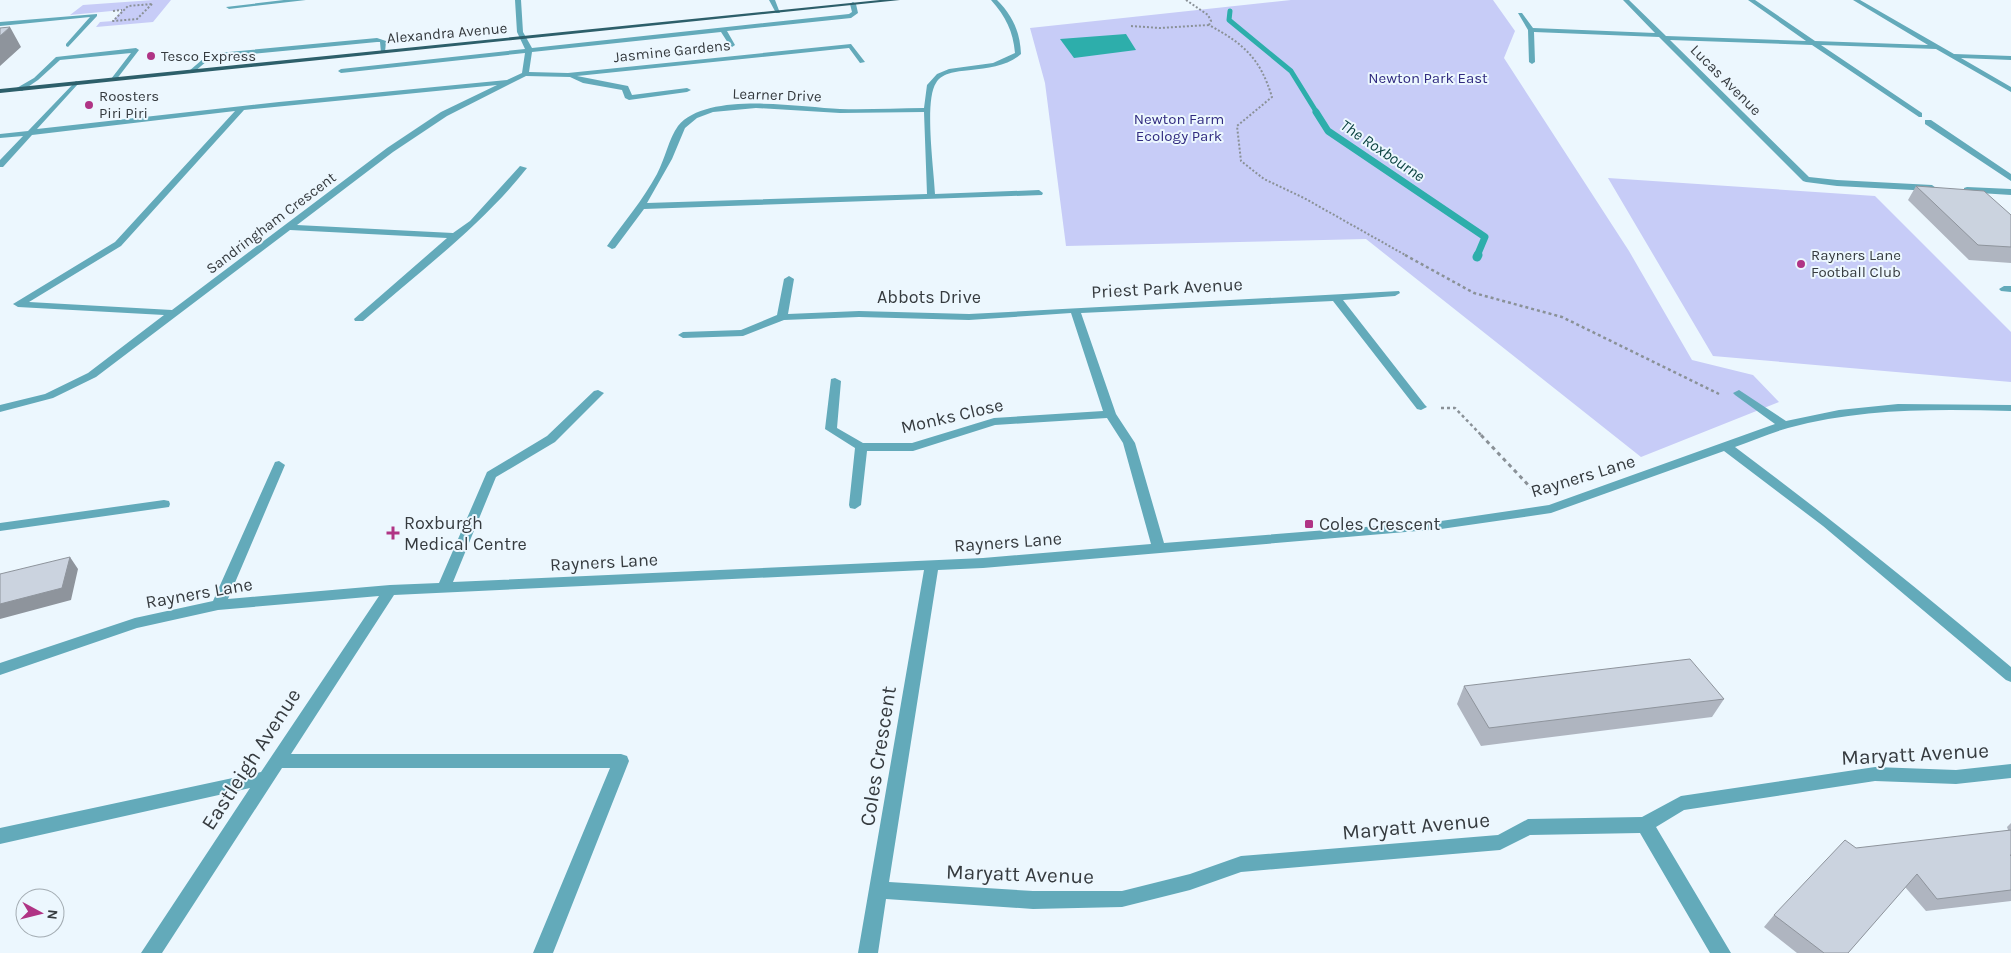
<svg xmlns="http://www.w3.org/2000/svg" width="2011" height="953" font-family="Karla,sans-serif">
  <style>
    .green { fill: #c7ccf7 }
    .water { fill: #2daeab }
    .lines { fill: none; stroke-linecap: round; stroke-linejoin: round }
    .stream-far2 { stroke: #2daeab; stroke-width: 5 }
    .stream-far1 { stroke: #2daeab; stroke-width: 7 }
    .stream { stroke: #2daeab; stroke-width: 9 }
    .path-far2 { stroke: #8a9197; stroke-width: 2; stroke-dasharray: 2 2; stroke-linecap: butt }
    .path-far1 { stroke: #8a9197; stroke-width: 2.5; stroke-dasharray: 3 3; stroke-linecap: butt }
    .path { stroke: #8a9197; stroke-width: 3; stroke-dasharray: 4 4; stroke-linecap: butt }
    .minor { fill: #63aaba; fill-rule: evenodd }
    .major { fill: #2d5f6a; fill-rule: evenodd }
    .wall { fill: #afb5c0 }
    .shaded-wall { fill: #8e949c }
    .building { fill: #cbd3df; stroke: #8e949c }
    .poi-dot { fill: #b03485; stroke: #ecf7fe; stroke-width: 2 }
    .labels { text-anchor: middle; stroke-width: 4; stroke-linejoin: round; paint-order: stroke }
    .far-street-label { font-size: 15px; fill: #363b3f; stroke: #ecf7fe }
    .far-poi-label { font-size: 15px; fill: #363b3f; stroke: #ecf7fe; text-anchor: start }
    .far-park-label { font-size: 15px; fill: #312b80; stroke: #ecf7fe }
    .far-water-label { font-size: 16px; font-style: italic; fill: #0c4443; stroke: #ecf7fe }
    .street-label { font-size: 18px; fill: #363b3f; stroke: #ecf7fe }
    .poi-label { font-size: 18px; fill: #363b3f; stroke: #ecf7fe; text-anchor: start }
    .near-street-label { font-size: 21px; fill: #363b3f; stroke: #ecf7fe }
  </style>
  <rect width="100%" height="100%" fill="#ecf7fe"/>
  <path class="green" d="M153,0H171L153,22L96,27L100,22L113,21L122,10L70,15L83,5Z
    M1291,0H1493L1515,31L1504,58L1629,251L1692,360L1753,375L1779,402L1641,457L1366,239L1066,246L1045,83L1030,28Z
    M1608,178L1875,196L2011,332V382L1713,356Z"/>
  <path class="water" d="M1126,34L1136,50L1074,58L1060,39Z"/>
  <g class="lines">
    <path class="stream-far2" d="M1230,11L1229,20L1291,71L1317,113"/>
    <path class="stream-far1" d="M1316,112L1328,131L1485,237L1477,256"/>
    <path class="stream" d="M1477,257L1478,255"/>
    <path class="path-far2" d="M1186,0L1208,15L1211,21L1209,25C1244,44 1260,58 1272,97L1237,126L1241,161L1264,179L1304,198L1407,256
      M152,4L137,19L113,21L128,6Z
      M113,11L122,10
      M1131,26L1160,28L1209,25"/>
    <path class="path-far1" d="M1405,255L1474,293L1562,317L1719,394
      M1441,408H1455L1482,436"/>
    <path class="path" d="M1481,435L1533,490"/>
    <path class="minor" d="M284,0H306L229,9L226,7Z
      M515,0H521L523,32L532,48L849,14L852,12L850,4L853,2L856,4L858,13L851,18L727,31L735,45L732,47L730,46L721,32L532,52L529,72L568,73L851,44L865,62L860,63L849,48L577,76L628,86L632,95L687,88L691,90L687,92L629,100L625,98L622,90L583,83L570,77L526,76L447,116L393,152L297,225L453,233L470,221L520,166L527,168C482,225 418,273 363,321H355L354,319L447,238L290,230L96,377L53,398L0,412V405L45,394L88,373L164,315L18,307L13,304L115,242L235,111L32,135L3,167H0V160L23,136L0,138V134L28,131L76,81L78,82V84L37,129L279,102L507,80L522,73L525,53L341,73L338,71L341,69L525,49L517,32ZM497,85L441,112L387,148L172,310L29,302L121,246L244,110Z
      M769,0H775L780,13H776Z
      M991,0H997C1013,16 1020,32 1021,54C1008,66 988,68 971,70C960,71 942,72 936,83C924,101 934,170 935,194L1039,190L1043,193L1042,195L644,209L615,248L612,249L607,246C624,222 643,200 657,174C665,159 669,138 678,126C707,91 800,107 840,109C868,110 896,108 924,108L927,85L937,74L949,69L993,63L1015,53C1013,31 1006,17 991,0ZM756,108L840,113L924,112L927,194L647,203L672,159L685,128L697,118L713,112Z
      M1623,0H1629L1666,36L1806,41L1748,0H1755L1815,41L1928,45L1853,0H1860L1954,54L2011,56V60L1961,58L2011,87V92L1936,49L1821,45L1922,113V117H1919L1812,45L1670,40L1809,177L1837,180L1932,185L1936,188L1932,191L1837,186L1806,182L1803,181L1659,37L1534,32L1535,62L1532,64L1529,62L1528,30L1518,13H1522L1533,28L1655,33Z
      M97,14V16L68,47L66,46V44L90,17L0,26V22Z
      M377,38L386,41L385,53H381L380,42H377L219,57L207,61L194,72L189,71L203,59L218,53Z
      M136,48L139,50L116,80L111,79L131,53L60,60L38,80L22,91L15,89L34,78L56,57Z
      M1925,120H1931L2011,174V181L1925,124Z
      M1967,187L2011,189V195L1964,192V188Z
      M789,276L794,279L788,314L859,311L969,314L1399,291L1400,293L1395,296L1343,300L1425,405L1427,407L1421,410L1417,409L1333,301L1081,313L1116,414L1135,443L1164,543L1441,521L1549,505L1775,424L1735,395L1733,393L1739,390L1786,421L1839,410L1898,404L2011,405V411C1936,409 1861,408 1788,428C1770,433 1752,441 1735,447C1829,517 1921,591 2011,667V682L2006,680L1823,526L1724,451L1551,513L1441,529L983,568L938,570L889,882L1033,891H1122L1190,874L1241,856L1498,835L1528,819L1642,817L1681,796L1875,767L1956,770L2011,764V778L1956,784L1875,781L1684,810L1656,827L1731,953H1710L1640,833L1530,835L1500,850L1241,872L1190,890L1122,907L1033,909L886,899L878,953H858L924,570L394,595L291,754H621L627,756L629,761L553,953H533L610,768H282L162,953H141L250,788L0,844V828L261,772L379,596L218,610L137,628L0,675V663L135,618L213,601L275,462L279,461L285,465L228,599L390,585L439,583L487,472L547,436L594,391L598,390L604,393L555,442L496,477L453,582L983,558L1151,544L1123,443L1107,418L995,425L913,451H867L861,505L855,509L850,508L849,505L855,448L825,429L831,379L835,378L841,381L837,428L863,443H912L994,418L1103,411L1071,313L969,320L859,317L784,320L743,336L683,338L678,335L683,332L741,330L777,315L784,279Z
      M2004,286H2011V292L2001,291L1999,289Z
      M164,500L169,501L170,504L169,507L0,531V523Z"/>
    <path class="major" d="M880,0H900L0,93V89Z"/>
  </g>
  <path class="wall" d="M1916,186L2011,215V263L1969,260L1908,200Z
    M1464,686L1724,699L1712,717L1481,746L1457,704Z
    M2011,823V901L1926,911L1905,887L1848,953H1797L1764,927L1774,915L2008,830L2007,827Z"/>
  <path class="shaded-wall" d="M10,27L21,47L0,66V36Z
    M70,557L78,569L71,600L0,619V604Z"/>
  <path class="building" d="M10,27L0,36V28Z
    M1916,186L1984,191L2011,215V247L1978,245Z
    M70,557L62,588L0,604V574Z
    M1690,659L1724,699L1489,728L1464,686Z
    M2011,830V855H2010L2011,856V890L1937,899L1917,874L1848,953H1824L1774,915L1845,840L1856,848Z"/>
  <g class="poi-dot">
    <circle cx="151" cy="56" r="5"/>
    <circle cx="89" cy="105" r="5"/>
    <circle cx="1801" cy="264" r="5"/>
    <rect x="1304" y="519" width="10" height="10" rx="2.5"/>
    <path d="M390.5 525.5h5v5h5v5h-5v5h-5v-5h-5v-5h5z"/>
  </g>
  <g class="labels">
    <g class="far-street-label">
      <text transform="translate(447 33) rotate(-5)" y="5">Alexandra Avenue</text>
      <text transform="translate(672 51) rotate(-6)" y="5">Jasmine Gardens</text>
      <text transform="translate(1726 80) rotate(45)" y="5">Lucas Avenue</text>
      <text transform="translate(777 95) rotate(2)" y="5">Learner Drive</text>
      <text transform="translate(271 223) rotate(-37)" y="5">Sandringham Crescent</text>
    </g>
    <g class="far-poi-label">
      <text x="161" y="61">Tesco Express</text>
      <text x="99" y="101">Roosters<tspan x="99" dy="17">Piri Piri</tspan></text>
      <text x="1811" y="260">Rayners Lane<tspan x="1811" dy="17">Football Club</tspan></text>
    </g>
    <g class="far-park-label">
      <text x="1428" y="83">Newton Park East</text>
      <text x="1179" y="124">Newton Farm<tspan x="1179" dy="17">Ecology Park</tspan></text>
    </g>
    <g class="far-water-label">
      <text transform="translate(1383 150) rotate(34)" y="6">The Roxbourne</text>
    </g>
    <g class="street-label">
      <text transform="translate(1167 288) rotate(-3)" y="6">Priest Park Avenue</text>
      <text x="929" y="303">Abbots Drive</text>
      <text transform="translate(952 416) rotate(-13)" y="6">Monks Close</text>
      <text transform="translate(1583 476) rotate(-17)" y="6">Rayners Lane</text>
      <text transform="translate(1008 542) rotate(-4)" y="6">Rayners Lane</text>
      <text transform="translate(604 562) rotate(-3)" y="6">Rayners Lane</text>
      <text transform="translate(199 593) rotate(-10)" y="6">Rayners Lane</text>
    </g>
    <g class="poi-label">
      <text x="404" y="529">Roxburgh<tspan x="404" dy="21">Medical Centre</tspan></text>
      <text x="1319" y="530">Coles Crescent</text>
    </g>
    <g class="near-street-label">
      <text transform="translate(1915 754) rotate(-3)" y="7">Maryatt Avenue</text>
      <text transform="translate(878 756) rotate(-81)" y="7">Coles Crescent</text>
      <text transform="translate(251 759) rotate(-57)" y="7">Eastleigh Avenue</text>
      <text transform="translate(1416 826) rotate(-5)" y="7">Maryatt Avenue</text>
      <text transform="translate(1020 874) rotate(2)" y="7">Maryatt Avenue</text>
    </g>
  </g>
  <g transform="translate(40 913) rotate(97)"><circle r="24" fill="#ecf7fe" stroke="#a3acb2"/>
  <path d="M0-4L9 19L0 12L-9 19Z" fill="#b03485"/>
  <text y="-8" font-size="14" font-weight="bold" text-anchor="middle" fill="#363b3f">N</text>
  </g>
</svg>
